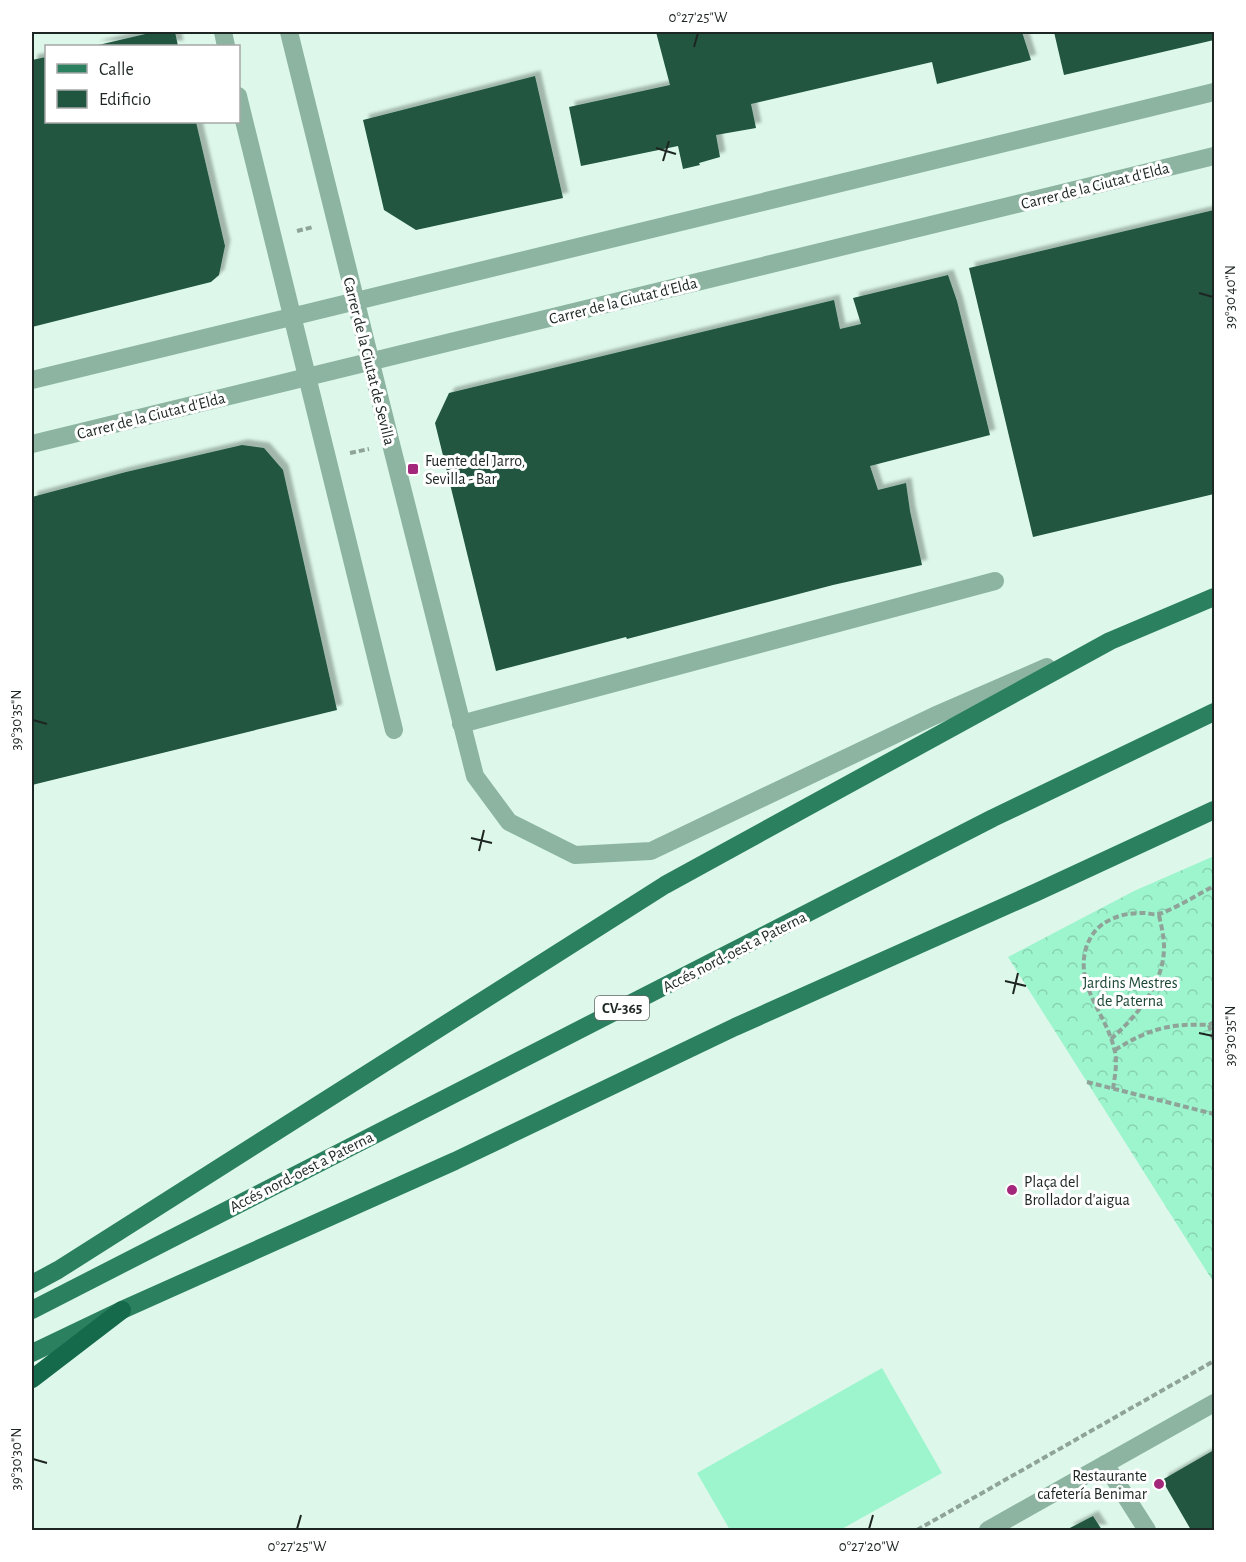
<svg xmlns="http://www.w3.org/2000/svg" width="1246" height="1562" font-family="'Alegreya Sans',sans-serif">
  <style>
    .forest { fill: url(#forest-crowns) }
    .garden { fill: #9df5cd }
    .building { fill: #205640; filter: url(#shadow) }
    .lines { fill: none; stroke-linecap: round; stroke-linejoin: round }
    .path { stroke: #8fa399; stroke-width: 4; stroke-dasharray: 6 3; stroke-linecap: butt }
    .lane { stroke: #8cb4a1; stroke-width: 18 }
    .street { stroke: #8cb4a1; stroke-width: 18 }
    .primary { stroke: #2a805f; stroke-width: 18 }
    .highway { stroke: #156a4c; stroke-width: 18 }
    .ticks { fill: none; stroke: #1d2622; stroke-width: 2 }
    .poi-dot { fill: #a3287c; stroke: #fff; stroke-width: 2 }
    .labels { text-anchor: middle; stroke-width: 6; stroke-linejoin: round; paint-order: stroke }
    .shield { fill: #fff; stroke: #616764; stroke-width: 1.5 }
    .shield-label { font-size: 15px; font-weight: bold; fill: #1d2622 }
    .street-label { font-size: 16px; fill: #1d2622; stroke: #fff }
    .poi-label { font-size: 16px; fill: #1d2622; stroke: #fff; text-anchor: start }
    .park-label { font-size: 16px; fill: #1d4836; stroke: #fff }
    .neatline { fill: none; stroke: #1d2622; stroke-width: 2 }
    .ticks-label { font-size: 15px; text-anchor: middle; fill: #1d2622 }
  </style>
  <defs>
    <pattern id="forest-crowns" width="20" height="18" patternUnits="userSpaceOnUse" patternTransform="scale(1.5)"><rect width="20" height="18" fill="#9df5cd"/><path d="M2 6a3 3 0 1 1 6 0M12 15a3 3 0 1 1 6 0" fill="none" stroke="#87d2b0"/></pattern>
    <filter id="shadow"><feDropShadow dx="5.5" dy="-5.5" stdDeviation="1.5" flood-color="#0004"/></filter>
  </defs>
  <rect width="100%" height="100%" fill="#ddf8ea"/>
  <path class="forest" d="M1214,856V1283L1008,957L1134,891Z"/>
  <path class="garden" d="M882,1368L942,1473L840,1530H730L697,1473Z"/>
  <path class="building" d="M154,32H175L178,46H94Z
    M656,32H1022L1031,60L937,84L932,62L751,104L756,128L716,135L720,157L699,163L700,165L683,169L678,146L581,166L569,107L670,85Z
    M1054,32H1214V40L1064,75Z
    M46,57V122H196L225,246L219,275L211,282L32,327V60Z
    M535,76L563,198L416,230L384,210L363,120Z
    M1214,210V494L1033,537L969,268Z
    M948,275L957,301L990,435L870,466L878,490L906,483L910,511L922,565L833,585L627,639L626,637L496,671L435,423L449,393L834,300L840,329L861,324L853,298Z
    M242,445L264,448L283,470L337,710L32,785V497L126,472Z
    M1214,1450V1530H1191L1162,1480Z
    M1093,1516L1102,1530H1066Z"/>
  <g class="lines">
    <path class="path" d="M297,231L313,227
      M350,453L369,449
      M1209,1025L1214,1022
      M1111,1039C1137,1016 1164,984 1164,947C1164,936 1161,925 1159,915
      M1115,1050C1148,1029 1171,1023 1209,1025L1214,1042
      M1087,1082L1214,1114
      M1113,1089C1115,1075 1118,1061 1114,1048C1106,1014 1075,986 1086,948C1091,934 1098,925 1112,919C1122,914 1133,913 1144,913C1148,913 1153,915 1157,914C1166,914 1204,891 1214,886
      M917,1530L1214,1361"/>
    <path class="lane" d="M461,724L995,581"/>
    <path class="street" d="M223,32L226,46
      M289,32L391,444L475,776L509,822L575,855L651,851L934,716L1047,667
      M238,96L394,730
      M32,380L1214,92
      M32,444L1214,156
      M1105,1464L1147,1530
      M988,1530L1214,1403"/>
    <path class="primary" d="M32,1284L58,1270L665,885L1110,641L1214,597
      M32,1310L993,818L1214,712
      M32,1353L122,1310L455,1161L735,1027L1037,892L1214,810"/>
    <path class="highway" d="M32,1379L122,1310"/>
  </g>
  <path class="ticks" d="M694,47L698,33M656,148L676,154M663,161L669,141M1199,293L1213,297M33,720L47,724M471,838L492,843M479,851L484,830M1005,981L1026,986M1013,994L1018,973M1199,1033L1213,1036M33,1459L47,1463M297,1529L301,1515M869,1529L873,1515"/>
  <g class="poi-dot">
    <rect x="407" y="463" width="12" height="12" rx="3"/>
    <circle cx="1012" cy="1190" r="6"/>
    <circle cx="1159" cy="1484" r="6"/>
  </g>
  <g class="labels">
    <rect class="shield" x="595" y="996" width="54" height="24" rx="4.5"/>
    <g class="shield-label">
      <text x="622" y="1013">CV-365</text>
    </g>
    <g class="street-label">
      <text transform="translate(1095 185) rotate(-14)" y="6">Carrer de la Ciutat d'Elda</text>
      <text transform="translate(623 300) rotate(-14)" y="6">Carrer de la Ciutat d'Elda</text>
      <text transform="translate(370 361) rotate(76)" y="6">Carrer de la Ciutat de Sevilla</text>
      <text transform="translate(151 415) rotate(-14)" y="6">Carrer de la Ciutat d'Elda</text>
      <text transform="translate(734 951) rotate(-27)" y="6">Accés nord-oest a Paterna</text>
      <text transform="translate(301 1171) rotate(-27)" y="6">Accés nord-oest a Paterna</text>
    </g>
    <g class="poi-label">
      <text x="425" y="466">Fuente del Jarro,<tspan x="425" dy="18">Sevilla - Bar</tspan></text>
      <text x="1024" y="1187">Plaça del<tspan x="1024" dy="18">Brollador d'aigua</tspan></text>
      <text x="1147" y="1481" text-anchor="end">Restaurante<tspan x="1147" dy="18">cafetería Benimar</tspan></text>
    </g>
    <g class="park-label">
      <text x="1130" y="988">Jardins Mestres<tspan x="1130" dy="18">de Paterna</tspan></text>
    </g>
  </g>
  <rect width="1246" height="1562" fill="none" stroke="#ffffff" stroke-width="66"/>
  <rect x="45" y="45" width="195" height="78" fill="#ffffff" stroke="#a5a8a7" stroke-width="1.5"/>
  <rect x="57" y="64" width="30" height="9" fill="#2a805f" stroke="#a5a8a7" stroke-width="1.5"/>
  <text x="99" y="75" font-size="18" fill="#1d2622">Calle</text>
  <rect x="57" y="90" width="30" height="18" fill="#205640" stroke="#a5a8a7" stroke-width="1.5"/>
  <text x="99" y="105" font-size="18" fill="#1d2622">Edificio</text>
  <rect x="33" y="33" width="1180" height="1496" class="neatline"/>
  <g class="ticks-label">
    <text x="698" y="22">0°27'25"W</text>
    <text transform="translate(1230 297) rotate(-90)" y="5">39°30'40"N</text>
    <text transform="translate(16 720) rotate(-90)" y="5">39°30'35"N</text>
    <text transform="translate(1230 1036) rotate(-90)" y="5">39°30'35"N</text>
    <text transform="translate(16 1459) rotate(-90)" y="5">39°30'30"N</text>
    <text x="297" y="1551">0°27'25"W</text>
    <text x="869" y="1551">0°27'20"W</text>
  </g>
</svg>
